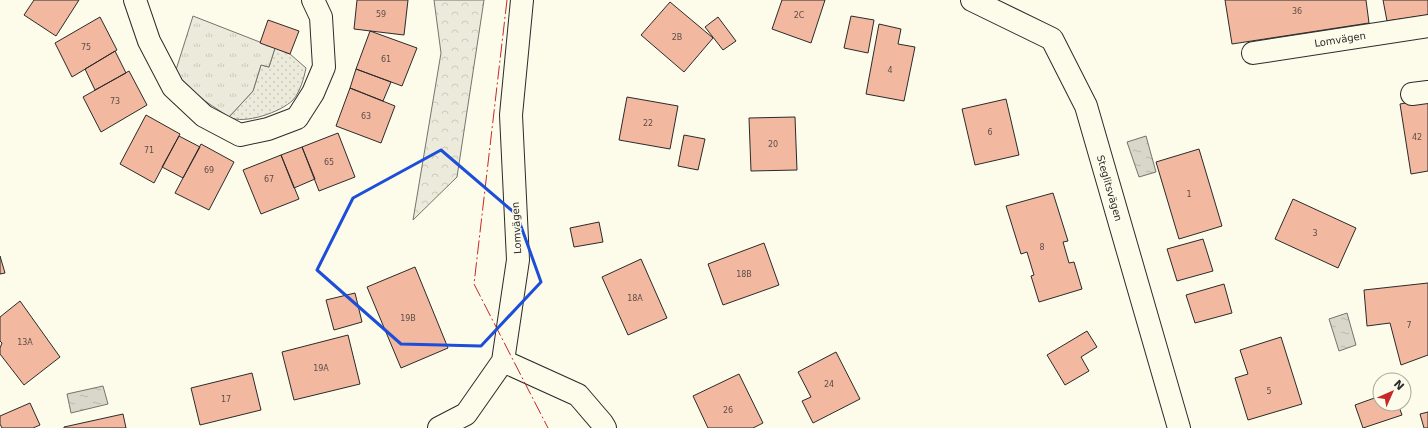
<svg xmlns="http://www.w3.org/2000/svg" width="1428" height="428" font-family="'DejaVu Sans',sans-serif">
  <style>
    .grass { fill: url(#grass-dots); stroke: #74746e }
    .forest { fill: url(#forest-crowns); stroke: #74746e }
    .park { fill: url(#park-tufts); stroke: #74746e }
    .water { fill: url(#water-ripples); stroke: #74746e }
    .building { fill: #f2b8a0; stroke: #2b2b2b }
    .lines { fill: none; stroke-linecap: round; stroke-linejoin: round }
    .street-casing { stroke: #2b2b2b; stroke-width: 24 }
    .street { stroke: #fdfbea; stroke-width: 22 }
    .power { stroke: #c62828; stroke-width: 1; stroke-dasharray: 14 3 2 3; stroke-linecap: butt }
    .marked { fill: none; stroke: #1d4ed8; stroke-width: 3; stroke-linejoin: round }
    .labels { text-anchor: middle; stroke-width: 3; stroke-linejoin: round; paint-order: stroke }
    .number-label { font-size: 8px; fill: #5d4e48 }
    .street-label { font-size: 10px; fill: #2b2b2b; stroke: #fdfbea }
  </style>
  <defs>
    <pattern id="grass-dots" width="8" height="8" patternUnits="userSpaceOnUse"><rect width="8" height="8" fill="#ecebdb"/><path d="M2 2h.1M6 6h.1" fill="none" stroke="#cbcabc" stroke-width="1.8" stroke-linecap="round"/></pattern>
    <pattern id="forest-crowns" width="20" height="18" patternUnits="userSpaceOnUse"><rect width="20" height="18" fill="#ecebdb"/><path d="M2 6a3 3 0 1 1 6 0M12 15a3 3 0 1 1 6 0" fill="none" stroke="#cbcabc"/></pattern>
    <pattern id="park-tufts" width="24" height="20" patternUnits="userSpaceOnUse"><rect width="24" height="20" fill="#ecebdb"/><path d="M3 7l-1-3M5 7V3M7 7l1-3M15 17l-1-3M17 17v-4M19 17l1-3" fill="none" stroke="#cbcabc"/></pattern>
    <pattern id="water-ripples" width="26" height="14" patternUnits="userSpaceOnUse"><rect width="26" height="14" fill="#d8d7c9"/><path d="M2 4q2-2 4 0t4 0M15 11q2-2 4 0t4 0" fill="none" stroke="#bab9ad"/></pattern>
  </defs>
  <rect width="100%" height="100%" fill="#fdfbea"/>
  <path class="grass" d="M275,48L290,54L306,68C304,78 300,92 293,100C281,112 244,125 229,117L253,91L261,65L269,67Z"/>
  <path class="forest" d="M434,0H484L457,177L413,220L441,53Z"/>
  <path class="park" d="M193,16L275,48L269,67L261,65L253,91L229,117L199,97L175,73Z"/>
  <path class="water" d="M1146,136L1156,172L1139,177L1127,142Z
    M1347,313L1356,345L1339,351L1329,319Z
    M103,386L108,404L71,413L67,394Z"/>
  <path class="building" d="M34,0H79L56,36L24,15Z
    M357,0H408L404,35L354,29Z
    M782,0H825L811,43L772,29Z
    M1225,0H1366L1369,23L1232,44Z
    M1383,0H1428V15L1387,21Z
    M670,2L713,38L684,72L641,35Z
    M851,16L874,20L868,53L844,48Z
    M100,17L117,50L72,77L55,43Z
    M718,17L736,41L723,50L705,27Z
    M268,20L299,31L290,54L260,43Z
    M879,24L901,29L898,44L915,47L904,101L866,94Z
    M370,31L417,48L402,86L356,69Z
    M115,51L126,73L95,90L85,69Z
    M356,69L391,82L383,101L350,88Z
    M129,71L147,105L101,132L83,97Z
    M350,88L395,106L381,143L336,126Z
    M627,97L678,106L670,149L619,140Z
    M1006,99L1019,155L975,165L962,109Z
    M1428,99V171L1411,174L1400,104Z
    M146,115L180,134L154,183L120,164Z
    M795,117L797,170L751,171L749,118Z
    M338,133L355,177L319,191L302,147Z
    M684,135L705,139L698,170L678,166Z
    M179,136L200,147L183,178L162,167Z
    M201,144L234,162L209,210L175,193Z
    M302,147L315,179L294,188L281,155Z
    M1199,149L1222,226L1179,239L1156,162Z
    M281,155L299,199L261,214L243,170Z
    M1053,193L1068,241L1063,242L1069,263L1074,262L1082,289L1039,302L1031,276L1034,275L1027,252L1021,254L1006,206Z
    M1293,199L1356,228L1338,268L1275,239Z
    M599,222L603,242L574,247L570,228Z
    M1203,239L1213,271L1177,281L1167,249Z
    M764,243L779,285L723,305L708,264Z
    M0,256L5,273L0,274Z
    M641,259L667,318L628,335L602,277Z
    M415,267L448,348L401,368L367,287Z
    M1428,283V355L1401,365L1390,323L1367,326L1364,290Z
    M1224,284L1232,313L1195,323L1186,295Z
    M355,293L362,322L334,330L326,300Z
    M20,301L60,357L24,385L0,354V348L2,343L0,341V317Z
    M1087,331L1097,347L1081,357L1089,371L1065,385L1047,355Z
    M348,335L360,384L294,400L282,352Z
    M1281,337L1302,404L1248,420L1235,378L1248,374L1240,350Z
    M836,352L860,399L813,423L802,401L811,397L798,372Z
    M252,373L261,410L200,425L191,388Z
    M739,374L763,423L753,428H708L693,396Z
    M1380,396V404H1398L1402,415L1363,428L1355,405Z
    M30,403L40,425L33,428H2L0,424V416Z
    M1428,412V428H1424L1420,414Z
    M123,414L126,428H64V427Z"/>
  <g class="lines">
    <defs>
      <path id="street" d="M135,0L149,41L173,87L204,116L240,135L268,129L297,118L313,93L324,67L321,17L313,0
        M972,0L1052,39L1086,106L1179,428
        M1253,53L1428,26
        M1412,94L1428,92
        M503,361L578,395L602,423L605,428
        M439,428L466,414L503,361L518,260L511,115L522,0"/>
    </defs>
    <use href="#street" class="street-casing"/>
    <use href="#street" class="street"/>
    <path class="power" d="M507,0L474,284L548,428"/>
  </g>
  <path class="marked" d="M441,150L517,215L541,282L481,346L401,344L317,270L353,198Z"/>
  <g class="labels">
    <g class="number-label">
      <text x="1297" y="14">36</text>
      <text x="381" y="17">59</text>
      <text x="799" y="18">2C</text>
      <text x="677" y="40">2B</text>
      <text x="86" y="50">75</text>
      <text x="386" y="62">61</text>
      <text x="890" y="73">4</text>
      <text x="115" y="104">73</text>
      <text x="366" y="119">63</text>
      <text x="648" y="126">22</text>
      <text x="990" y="135">6</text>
      <text x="1417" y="140">42</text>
      <text x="773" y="147">20</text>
      <text x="149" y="153">71</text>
      <text x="329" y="165">65</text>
      <text x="209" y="173">69</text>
      <text x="269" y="182">67</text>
      <text x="1189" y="197">1</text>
      <text x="1315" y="236">3</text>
      <text x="1042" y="250">8</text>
      <text x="744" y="277">18B</text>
      <text x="635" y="301">18A</text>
      <text x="408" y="321">19B</text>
      <text x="1409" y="328">7</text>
      <text x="25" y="345">13A</text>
      <text x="321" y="371">19A</text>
      <text x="829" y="387">24</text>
      <text x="1269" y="394">5</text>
      <text x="226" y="402">17</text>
      <text x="728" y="413">26</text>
    </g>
    <g class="street-label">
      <text transform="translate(1340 39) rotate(-9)" y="4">Lomvägen</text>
      <text transform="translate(1110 188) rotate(74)" y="4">Steglitsvägen</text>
      <text transform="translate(516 228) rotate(-93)" y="4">Lomvägen</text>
    </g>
  </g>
  <g transform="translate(1392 392) rotate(45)"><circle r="19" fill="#fdfbea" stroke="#a9a89e"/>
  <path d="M0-3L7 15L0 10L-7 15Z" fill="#c62828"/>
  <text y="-6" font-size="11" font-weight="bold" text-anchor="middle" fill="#2b2b2b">N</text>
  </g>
</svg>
